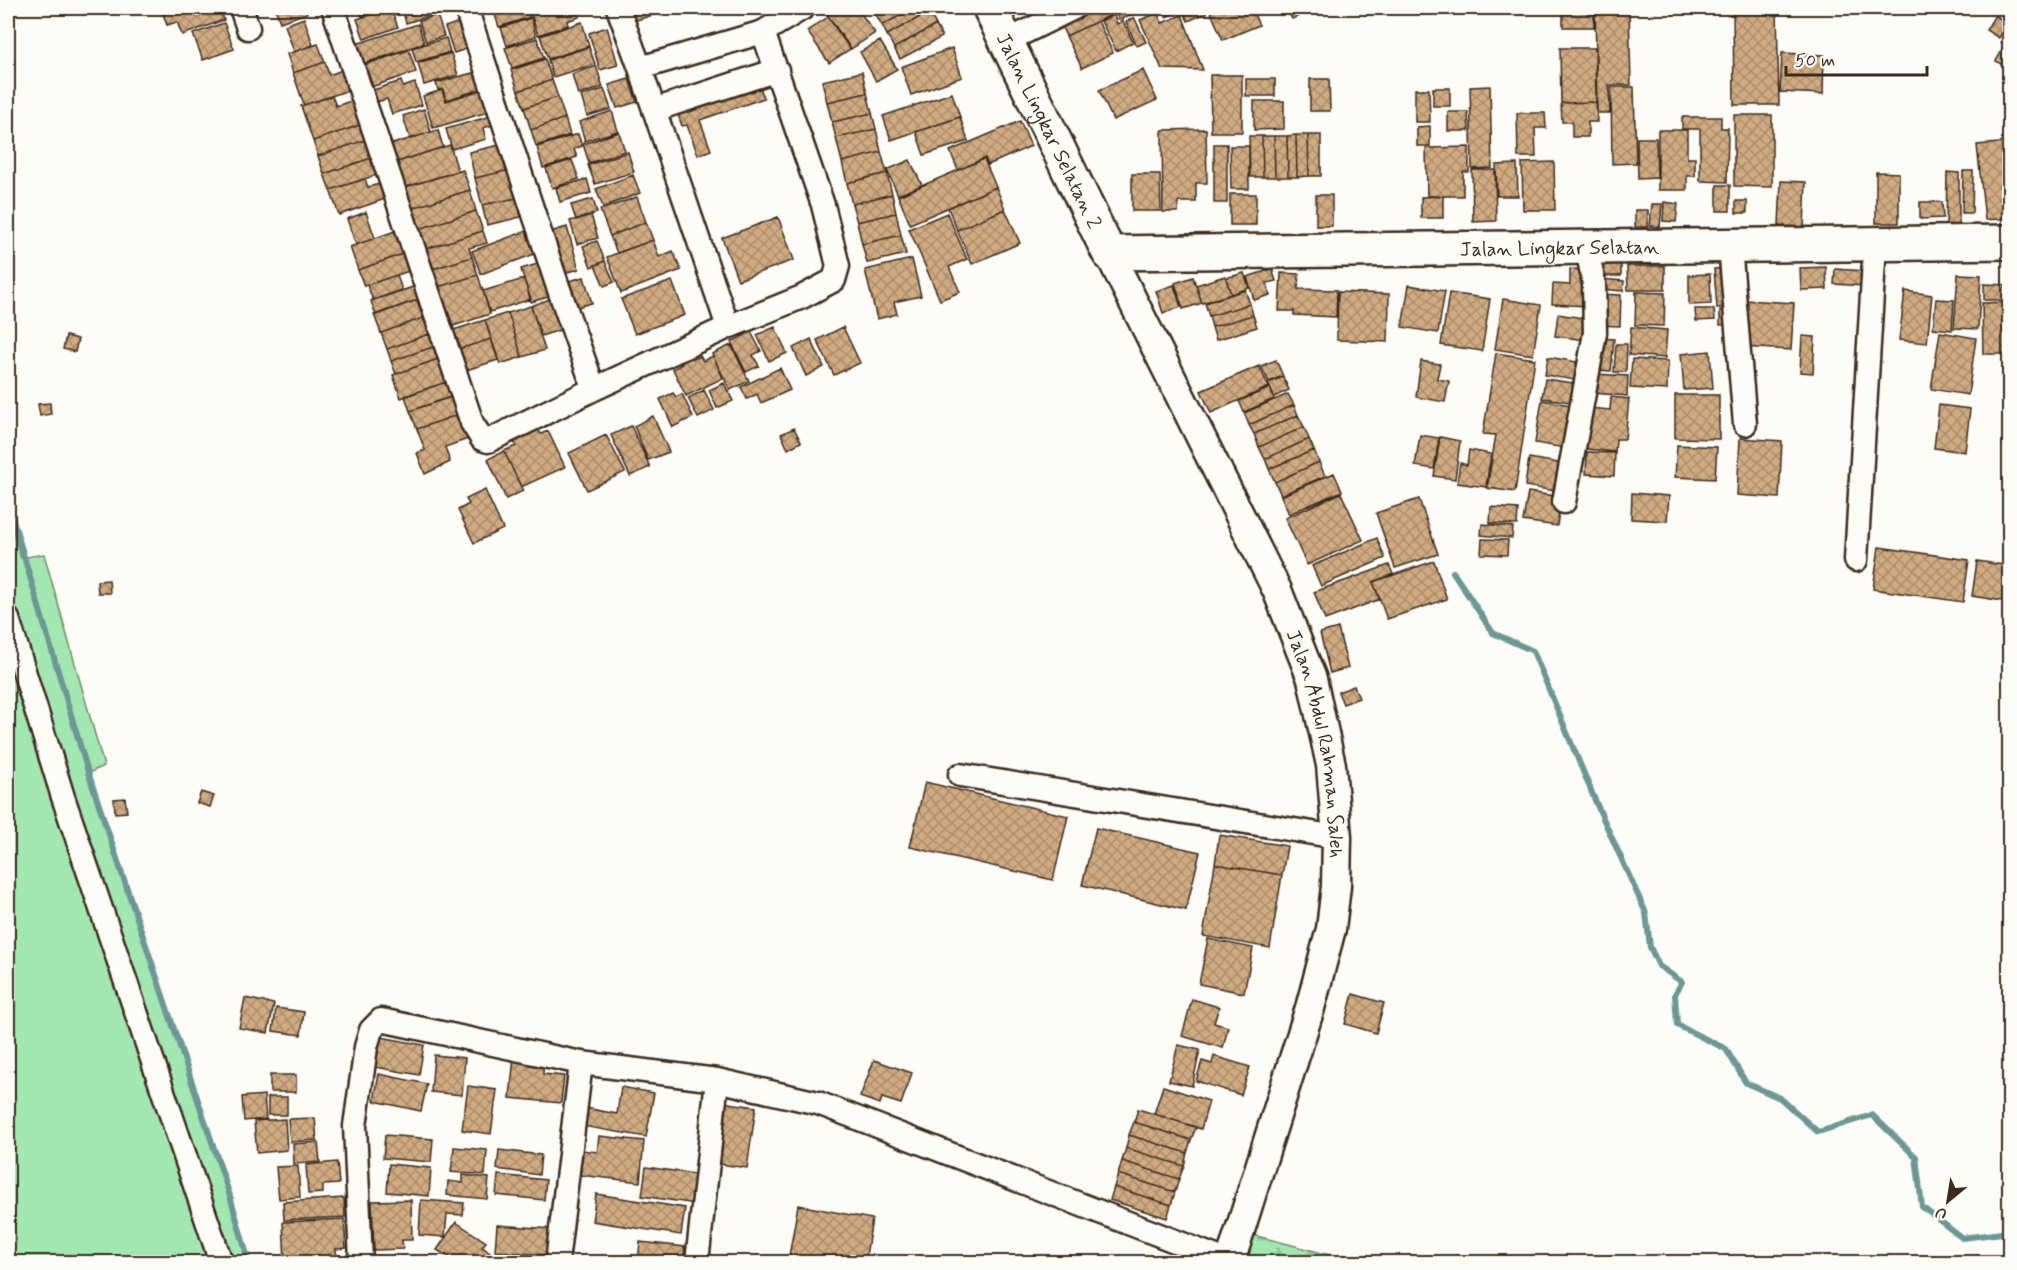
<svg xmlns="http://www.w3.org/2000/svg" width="2017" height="1270" font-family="Mynerve,sans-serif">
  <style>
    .green { fill: #a2e7b2; stroke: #6e8868; stroke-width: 1.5 }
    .forest { fill: url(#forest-firs); stroke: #6e8868; stroke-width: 1.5 }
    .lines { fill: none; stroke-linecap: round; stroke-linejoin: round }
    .stream { stroke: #6d9795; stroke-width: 6 }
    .building { fill: url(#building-cross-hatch); stroke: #3b2a1e; stroke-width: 1.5 }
    .minor-casing { stroke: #3b2a1e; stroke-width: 27 }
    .major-casing { stroke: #3b2a1e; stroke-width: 33 }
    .highway-casing { stroke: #3b2a1e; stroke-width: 38 }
    .minor { stroke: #fdfcf7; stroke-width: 22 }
    .major { stroke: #fdfcf7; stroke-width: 28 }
    .highway { stroke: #fdfcf7; stroke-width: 33 }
    .labels { text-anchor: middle; stroke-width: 4.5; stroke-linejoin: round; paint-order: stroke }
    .street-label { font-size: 20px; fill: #3b2a1e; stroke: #fdfcf7 }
  </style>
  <defs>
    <pattern id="forest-firs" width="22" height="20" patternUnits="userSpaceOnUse" patternTransform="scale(1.5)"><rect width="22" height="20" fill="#a2e7b2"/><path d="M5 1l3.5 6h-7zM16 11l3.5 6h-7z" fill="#8cc699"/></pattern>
    <pattern id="building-cross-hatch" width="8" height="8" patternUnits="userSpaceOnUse" patternTransform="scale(1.5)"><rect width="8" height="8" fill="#d0ab82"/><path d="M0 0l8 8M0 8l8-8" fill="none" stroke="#aa8b6a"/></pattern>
  </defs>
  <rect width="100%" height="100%" fill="#fdfcf7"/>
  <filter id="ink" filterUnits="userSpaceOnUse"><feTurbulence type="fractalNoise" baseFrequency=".0167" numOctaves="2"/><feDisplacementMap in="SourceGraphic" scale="12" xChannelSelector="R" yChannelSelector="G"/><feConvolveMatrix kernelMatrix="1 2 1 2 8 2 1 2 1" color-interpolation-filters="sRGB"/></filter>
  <g filter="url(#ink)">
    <path class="green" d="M8,516L21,558L44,554L104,766L89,773L230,1196L248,1260V1262H8Z"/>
    <path class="forest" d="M1253,1235L1357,1262H1358H1246Z"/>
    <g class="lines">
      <path class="stream" d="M8,503L88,772L230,1196L249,1262
        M1453,572L1493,633L1533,651L1597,805L1646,913L1650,947L1659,966L1682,982L1675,994L1677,1025L1726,1049L1746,1083L1780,1098L1818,1132L1872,1115L1916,1157L1922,1207L1962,1238L2010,1232"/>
    </g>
    <path class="building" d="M161,8H220L224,20L182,35L177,22L167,25Z
      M275,8H305L307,13L280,22Z
      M359,8H389L362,16Z
      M408,8H454L406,23L402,9Z
      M498,8H527L530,17L499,27L493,9Z
      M529,8H576L579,17L567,21L568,25L538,35Z
      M629,8H659L660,13L633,21Z
      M834,8H857L875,33L851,49L826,13Z
      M872,8H891L876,15Z
      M891,8H915L882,25L876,15Z
      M915,8H926L929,12L887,35L882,25Z
      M1081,8H1108L1111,15L1066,36L1058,19Z
      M1113,8H1141L1142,10L1119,20Z
      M1162,8H1178L1179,11L1166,17Z
      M1182,8H1204L1207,13L1188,21Z
      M1209,8H1251L1259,25L1223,40Z
      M1286,8H1316L1292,19Z
      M1563,8H1594V27H1563Z
      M1595,8H1629L1631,85H1609L1610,113H1597Z
      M1733,8H1777L1779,105H1734Z
      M391,9L398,27L364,39L357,19Z
      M929,12L936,25L894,48L887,35Z
      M1158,13L1162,23L1182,15L1203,70L1162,69L1140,20Z
      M437,15L444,36L426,42L419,21Z
      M1114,15L1117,24L1123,21L1133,42L1116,51L1101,21Z
      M1995,15L2008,23L1999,38L1986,30Z
      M828,17L850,49L829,63L807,31Z
      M1134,17L1146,42L1137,46L1126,22Z
      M304,18L313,45L294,52L285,25Z
      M531,18L536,36L507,46L501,28Z
      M1098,21L1113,53L1082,68L1066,36Z
      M460,22L469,48L454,53L445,27Z
      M582,22L589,46L548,59L540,36Z
      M224,23L234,49L203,60L193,34Z
      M418,24L424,43L360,65L353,45Z
      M936,25L942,37L900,59L894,48Z
      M607,27L618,65L600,70L589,33Z
      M2010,28V47L2001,42Z
      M446,38L450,52L416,62L412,48Z
      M537,38L544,58L512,68L505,48Z
      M880,41L897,69L876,81L860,52Z
      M318,44L325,62L293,73L287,54Z
      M589,47L595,64L553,77L548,60Z
      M2004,47L2010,51V62L2006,67L1996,61Z
      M952,48L962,77L911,95L901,67Z
      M1560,48H1595L1596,102L1561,103Z
      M409,50L416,72L368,88L361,66Z
      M451,53L458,75L424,85L418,63Z
      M1782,53L1824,55L1823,94L1780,92Z
      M545,59L552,80L518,91L511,70Z
      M325,62L329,75L342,70L349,90L304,105L293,73Z
      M596,66L603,87L578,95L572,74Z
      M1143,70L1157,100L1113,120L1099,90Z
      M476,72L481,89L446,100L443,89L438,90L436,83Z
      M862,72L867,93L827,102L822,81Z
      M1210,75H1242V132H1211Z
      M756,77L764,98L700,120L711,150L698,155L687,125L682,126L675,106Z
      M629,79L637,102L617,108L609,85Z
      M1246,79H1275V96H1246Z
      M1310,79H1329L1330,111H1310Z
      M552,80L558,97L524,108L518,91Z
      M401,81L403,87L415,83L422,105L392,114L387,99L373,103L370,91Z
      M1490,86L1492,168L1472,169L1470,87Z
      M1611,87H1634L1636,163L1612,164Z
      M1433,88H1450V106H1433Z
      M604,89L611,109L587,116L581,96Z
      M1415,89H1429L1430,122H1415Z
      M442,90L446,101L481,90L488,112L433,128L423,96Z
      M867,93L872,113L832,122L827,102Z
      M952,93L960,117L891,140L883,116Z
      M332,96L336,106L354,100L363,124L313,141L301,106Z
      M558,97L565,118L531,130L524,108Z
      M1254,101H1284V129L1254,130Z
      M1596,102L1597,122H1588V137H1572V122H1562L1561,103Z
      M424,109L431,132L410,139L403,116Z
      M612,111L618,131L585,141L579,122Z
      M1448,112H1468L1469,131H1448Z
      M872,113L876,129L836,138L832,122Z
      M1517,113H1545L1546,128H1535L1536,157H1518Z
      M1734,115H1772V187L1734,186Z
      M491,116L493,125L483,128L486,139L452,149L446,129Z
      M960,117L968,141L924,155L916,132Z
      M1682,117H1721V128H1728L1727,182L1700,181V129H1682Z
      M565,118L570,135L536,146L531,130Z
      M1020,121L1031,146L988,165L985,158L958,170L950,151Z
      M363,124L368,139L318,156L313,141Z
      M1430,126V146H1417V127Z
      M876,129L881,152L842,162L836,138Z
      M1206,129L1207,183H1196V202H1178V212H1163L1162,130Z
      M438,130L443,147L391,164L386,146Z
      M1658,130H1687V158H1695V176H1687V190H1658Z
      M619,132L625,151L589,163L583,144Z
      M578,134L582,146L574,149L577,157L543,168L537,147Z
      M1296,135H1308L1309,176L1297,177Z
      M1296,135L1297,177H1288L1287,136Z
      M1308,135H1321V176H1309Z
      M1249,136H1262L1263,177H1250Z
      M1262,136H1274L1275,177H1263Z
      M1274,136H1287L1288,177H1275Z
      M1637,138H1656L1657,178L1638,179Z
      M368,139L374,157L324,174L318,156Z
      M2010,142V218L1985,220L1977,145Z
      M504,144L510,170L475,178L469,152Z
      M1214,144H1227V203H1214Z
      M450,145L458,171L399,189L391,164Z
      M1230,146H1249V189H1231Z
      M1469,147V172H1463V196H1427L1426,148Z
      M628,152L634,172L595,184L588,165Z
      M881,152L887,173L847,183L842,162Z
      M374,157L380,174L330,190L324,174Z
      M984,159L996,187L910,224L898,196Z
      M572,160L579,179L552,188L546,168Z
      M910,160L922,185L898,195L887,170Z
      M1554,162L1555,210H1523L1522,163Z
      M1517,164L1518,196H1497L1496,165Z
      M463,170L470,190L406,210L399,189Z
      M510,170L517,198L482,205L475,178Z
      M1472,170H1495L1496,221L1473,222Z
      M1963,171H1973L1972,213H1962Z
      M1876,172L1899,173V223H1876Z
      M1947,172L1959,173V225H1946Z
      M887,173L892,194L852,204L847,183Z
      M1132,174H1160L1161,211H1132Z
      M633,175L640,193L603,207L596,189Z
      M365,179L368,187L380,184L385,199L339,215L330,190Z
      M587,179L591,193L560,202L556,188Z
      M1781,181L1806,182L1804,227L1779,226Z
      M1717,185H1730V211H1717Z
      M996,187L1005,209L957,230L948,208Z
      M470,190L476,211L413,231L406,210Z
      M892,194L896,213L857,222L852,204Z
      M1230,194H1256V225H1230Z
      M1316,195H1332V226H1316Z
      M1443,196V218H1421V197Z
      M637,197L646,222L610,236L600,210Z
      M517,198L521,217L487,225L482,205Z
      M593,199L597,213L576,220L571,205Z
      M1736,201H1747V213H1736Z
      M1664,202L1678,204L1676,222L1663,221Z
      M1920,202H1942L1943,218L1920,219Z
      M1652,204H1662L1660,227L1650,226Z
      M1005,209L1020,243L972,264L957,230Z
      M1635,210H1648V227H1635Z
      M476,211L483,231L419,251L413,231Z
      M366,212L375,238L356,245L347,219Z
      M896,213L901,235L862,244L857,222Z
      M947,213L967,259L949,267L960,292L940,300L909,229Z
      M591,215L598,238L577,244L570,221Z
      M778,217L794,260L738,280L722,238Z
      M646,222L653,240L617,253L610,236Z
      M567,227L579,269L560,274L547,233Z
      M529,230L537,253L481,274L472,251Z
      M395,231L403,254L358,270L350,247Z
      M483,231L487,243L469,248L472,257L426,271L419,251Z
      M901,235L906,254L867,263L862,244Z
      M653,240L659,257L673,251L681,270L621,293L607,257Z
      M597,241L605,261L591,267L583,246Z
      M403,254L409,271L364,286L358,270Z
      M472,257L478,275L431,289L426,271Z
      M912,259L921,296L894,302L897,314L877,319L865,270Z
      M1597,260H1621V276H1597Z
      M605,261L614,282L604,286L595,265Z
      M541,263L551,296L531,302L521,269Z
      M1627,266H1665V290H1628Z
      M1826,267L1827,289L1801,290L1800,268Z
      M1727,268L1730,307L1717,308L1714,269Z
      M1272,269L1276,281L1267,283L1270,295L1254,300L1247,277Z
      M1570,269L1588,270L1586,306L1552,304L1553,284L1570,285Z
      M1835,269L1866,271L1865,286L1834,284Z
      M1244,273L1249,288L1231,294L1226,278Z
      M1281,273L1299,274L1298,289L1337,290L1336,317L1294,315V311H1279Z
      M1710,274L1711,304L1689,305V275Z
      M1958,274L1981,275L1978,329L1954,328Z
      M397,275L402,290L373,300L367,285Z
      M478,275L490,314L444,329L431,289Z
      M1225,276L1231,294L1202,303L1196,285Z
      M584,277L592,303L573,308L565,282Z
      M1193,277L1202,303L1183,309L1175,283Z
      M524,279L531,299L490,312L483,291Z
      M1600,279L1624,281L1623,291L1599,289Z
      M672,281L685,315L635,334L621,299Z
      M1984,284L2010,285V300H1984Z
      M1174,285L1181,307L1163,313L1156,291Z
      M1409,285L1445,291L1438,333L1402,327Z
      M416,286L420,299L376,315L371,301Z
      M1245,290L1250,304L1209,316L1205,303Z
      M1905,291L1932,295L1927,343L1899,340Z
      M1338,292L1389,294L1388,342L1337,340Z
      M1636,292L1665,293L1664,326L1635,325Z
      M1449,293L1490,299L1482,351L1441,345Z
      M1599,294L1621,295L1620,326L1597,325Z
      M553,298L563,329L541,336L531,306Z
      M1503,299L1541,305L1533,355L1495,349Z
      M1936,299L1954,300L1952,330L1933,328Z
      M417,300L423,318L381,333L374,315Z
      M1744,300L1794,303L1791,350L1742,347Z
      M2010,302V354H1983L1982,303Z
      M1250,304L1253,315L1212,327L1209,316Z
      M531,306L545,350L522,357L508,313Z
      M1695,309H1714L1715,320L1696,321Z
      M1733,309L1734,324L1720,325V310Z
      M508,313L522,357L500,364L485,320Z
      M1558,314L1589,319L1586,340L1555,336Z
      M1253,315L1257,327L1216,340L1212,327Z
      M423,318L429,334L387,349L381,333Z
      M485,320L491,339L453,351L447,332Z
      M775,327L787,353L769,361L757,335Z
      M843,327L860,363L834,375L817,340Z
      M1631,327L1667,330L1665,358L1629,355Z
      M751,332L761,351L753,355L759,366L746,372L731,342Z
      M1940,332L1976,338L1968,395L1931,389Z
      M429,334L433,347L391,361L387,349Z
      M66,336L78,339L75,352L63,349Z
      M1802,336L1815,337L1813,373L1800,372Z
      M1599,338L1614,339L1611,371L1596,370Z
      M491,339L498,360L460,372L453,351Z
      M811,339L824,367L806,376L793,348Z
      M1616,344H1627L1626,372H1614Z
      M731,345L749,381L730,390L712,354Z
      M433,347L438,359L396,374L391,361Z
      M1710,351L1713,388L1684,390L1681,354Z
      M1496,353L1535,359L1515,492L1487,488L1496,435L1483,434Z
      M691,355L693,359L700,356L703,361L713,356L723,378L686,396L673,369L682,364L680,361Z
      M1548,357L1583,363L1580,381L1545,375Z
      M438,359L446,382L401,398L393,375Z
      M1632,359L1668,361L1667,390L1630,388Z
      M1276,360L1283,376L1269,382L1261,366Z
      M1421,361L1440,364L1437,379L1449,381L1445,402L1416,397Z
      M1259,366L1269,387L1211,413L1201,391Z
      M780,368L790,390L761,403L757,394L747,399L741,387Z
      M1595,374L1628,376L1627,396L1594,393Z
      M1283,377L1289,390L1274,397L1268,383Z
      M1545,379L1580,384L1577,403L1542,398Z
      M446,382L451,397L410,411L405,396Z
      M724,383L733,401L717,408L709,390Z
      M1270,388L1274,399L1244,412L1239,401Z
      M704,390L714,410L698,418L688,398Z
      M673,393L676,397L682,394L693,417L673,427L660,399Z
      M1288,394L1294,405L1249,425L1244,413Z
      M1675,395H1719V439L1675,438Z
      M453,396L460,414L417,429L410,411Z
      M1611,397L1629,399L1625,439H1616L1615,452L1586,449L1590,408L1610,410Z
      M1542,400L1577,406L1570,449L1535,443Z
      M50,403L51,414L40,416L38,404Z
      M1294,405L1298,415L1254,434L1249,425Z
      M1939,405L1970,409L1965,452L1934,448Z
      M460,414L468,439L445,447L450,462L425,474L417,453L425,450L417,429Z
      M1298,415L1304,427L1259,447L1254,434Z
      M653,416L669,452L648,460L634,426Z
      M631,426L650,467L630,476L611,435Z
      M537,427L541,434L548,431L565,467L521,487L504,451L516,446L513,439Z
      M1304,427L1309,439L1265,459L1259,447Z
      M794,428L801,442L788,449L781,434Z
      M606,435L625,472L587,490L569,453Z
      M1420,435L1439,438L1434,469L1415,466Z
      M1440,437L1460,441L1455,479L1434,476Z
      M1740,438L1782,441L1779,498L1737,495Z
      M1309,439L1314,450L1269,469L1265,459Z
      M1677,445L1717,447L1715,479L1675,477Z
      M1314,450L1319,462L1275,482L1269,469Z
      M1469,450L1491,454L1486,487L1457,483L1460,463L1467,465Z
      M504,451L523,491L506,499L488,459Z
      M1587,452L1615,453L1614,476L1586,474Z
      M1529,458L1565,464L1560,492L1525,486Z
      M1319,462L1325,476L1281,495L1275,482Z
      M1334,473L1342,491L1289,514L1281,496Z
      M485,490L503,529L474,543L458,510L469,504L466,499Z
      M1528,492L1561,497L1557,526L1523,521Z
      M1341,493L1363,540L1307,565L1285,518Z
      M1632,493L1669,496L1667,521L1631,519Z
      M1419,499L1438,554L1395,568L1376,513Z
      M1491,507L1518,509L1517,525L1490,523Z
      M1482,524L1513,527L1512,538L1481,535Z
      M1377,538L1385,558L1321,586L1312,566Z
      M1482,539L1508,540L1507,555L1481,554Z
      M1879,547L1969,560L1963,602L1873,589Z
      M1434,561L1447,599L1387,619L1373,582Z
      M1977,561L2010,566V602L1972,596Z
      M1389,565L1393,574L1373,582L1380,599L1325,620L1314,592Z
      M109,580L110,593H98L97,581Z
      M1338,628L1348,668L1330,673L1320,633Z
      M1354,686L1359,698L1343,704L1338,692Z
      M925,782L1068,816L1053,880L910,847Z
      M201,792L214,796L210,807L197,803Z
      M125,798L127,812L115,813L114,799Z
      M1096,828L1200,852L1186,910L1082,885Z
      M1219,835L1287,846L1282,875L1215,864Z
      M1215,864L1282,875L1270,948L1203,936Z
      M1208,939L1253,948L1244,993L1199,984Z
      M1353,994L1384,1003L1376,1033L1345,1024Z
      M245,998L274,1004L268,1033L239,1028Z
      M1192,999L1219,1007L1214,1023L1228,1027L1223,1048L1182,1036Z
      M276,1008L304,1012L301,1035L273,1031Z
      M381,1037L424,1045L419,1075L375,1067Z
      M1178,1045L1200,1050L1192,1086L1169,1081Z
      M434,1055L465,1058L462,1095L431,1092Z
      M514,1056L544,1059L543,1074L564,1076L561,1103L510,1098Z
      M1214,1056L1250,1067L1241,1095L1196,1081L1202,1061L1212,1064Z
      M874,1060L912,1073L901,1104L882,1098L880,1104L860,1097Z
      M379,1074L427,1084L421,1111L374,1101Z
      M270,1075H296V1092H270Z
      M468,1086L497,1090L491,1134L462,1130Z
      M1163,1086L1209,1101L1201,1129L1154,1114Z
      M621,1087L654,1093L646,1137L582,1126L585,1108L617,1114Z
      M264,1095L266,1119L244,1121L242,1097Z
      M268,1097H287V1115H268Z
      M721,1102L756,1107L747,1168L713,1163Z
      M1138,1109L1196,1127L1191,1140L1134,1122Z
      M315,1118L317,1140L290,1142L288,1119Z
      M285,1119L287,1150L257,1153L254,1121Z
      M1134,1122L1191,1140L1187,1153L1129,1135Z
      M385,1135L433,1139L431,1162L383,1158Z
      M1129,1135L1187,1153L1184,1166L1126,1148Z
      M599,1136L644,1141L640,1182L580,1175L582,1150L597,1152Z
      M318,1142L320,1162L294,1164L293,1144Z
      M454,1147L487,1150L485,1175L451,1172Z
      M1126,1148L1184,1166L1179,1179L1122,1161Z
      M499,1150L541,1155L539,1175L497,1169Z
      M1122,1161L1179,1179L1175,1192L1118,1174Z
      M337,1162L339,1184L323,1185V1193L308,1194L306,1165Z
      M389,1164L431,1168L429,1196L387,1192Z
      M298,1166L300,1197L279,1199L276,1167Z
      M646,1167L700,1175L696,1204L642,1196Z
      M1118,1174L1175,1192L1171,1205L1114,1187Z
      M463,1175L489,1178L487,1199L447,1195L448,1181L463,1183Z
      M498,1175L546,1180L544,1200L496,1195Z
      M1114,1187L1171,1205L1167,1218L1110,1200Z
      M596,1194L685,1208L681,1235L592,1221Z
      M344,1198L345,1217L284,1220L283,1202Z
      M411,1200L412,1240H402L403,1249L374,1250L372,1201Z
      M421,1200L464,1203L463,1215L447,1214L445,1237L419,1235Z
      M798,1205L872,1219L865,1262H788Z
      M344,1219L346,1248L336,1249L337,1260L285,1262L283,1222Z
      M456,1222L486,1242L482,1247L490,1252L483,1262L474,1260L473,1262H457L437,1250Z
      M497,1225L551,1229L549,1255L495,1251Z
      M640,1242L685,1247L683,1262H638Z
      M495,1254L545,1257L544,1262H494Z"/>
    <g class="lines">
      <defs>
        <path id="minor" d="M241,8L248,28
          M333,8L472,423L482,439L488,441L594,389L728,327L640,68
          M466,8L556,281L594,389
          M618,8L640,68L763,32L803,8
          M1007,41L1074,8
          M654,110L777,70
          M1730,246L1745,424
          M728,327L802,297L834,280L838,266L823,205L763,32
          M1564,502L1595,333L1594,284L1587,249
          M1856,560L1875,244
          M8,619L63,797L221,1262
          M960,775L1337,837
          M361,1262L355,1126L366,1047L371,1030L381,1020L581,1063L717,1080L818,1103L1229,1262
          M557,1262L581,1063
          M697,1262L717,1080"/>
        <g id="major">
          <path id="s1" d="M1109,253L1277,590L1312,679L1331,765L1337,837L1336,886L1331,929L1310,1008L1230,1262"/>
        </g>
        <g id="highway">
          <path id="s2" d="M990,8L1109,253L2010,242"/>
        </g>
      </defs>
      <use href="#minor" class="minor-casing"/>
      <use href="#major" class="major-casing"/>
      <use href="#highway" class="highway-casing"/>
      <use href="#minor" class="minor"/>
      <use href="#major" class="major"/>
      <use href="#highway" class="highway"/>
    </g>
  </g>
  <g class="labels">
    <g class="street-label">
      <text dy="7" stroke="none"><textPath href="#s2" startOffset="136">Jalan Lingkar Selatan 2</textPath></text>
      <text dy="7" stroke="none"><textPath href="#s2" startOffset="723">Jalan Lingkar Selatan</textPath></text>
      <text dy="7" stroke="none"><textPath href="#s1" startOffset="537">Jalan Abdul Rahman Saleh</textPath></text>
    </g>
  </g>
  <rect width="2017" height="1270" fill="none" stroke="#fdfcf7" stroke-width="30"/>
  <rect x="15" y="15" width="1987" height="1240" fill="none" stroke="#3b2a1e" stroke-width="2" filter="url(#ink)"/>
  <g transform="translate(1948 1201) rotate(210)" stroke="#fdfcf7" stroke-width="4.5" paint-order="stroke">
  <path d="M0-4.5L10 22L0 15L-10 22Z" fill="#3b2a1e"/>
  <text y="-9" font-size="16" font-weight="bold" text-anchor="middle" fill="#3b2a1e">U</text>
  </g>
  <path d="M1786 66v9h141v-9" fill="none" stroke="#3b2a1e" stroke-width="3"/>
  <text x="1795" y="66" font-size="18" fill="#3b2a1e" stroke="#fdfcf7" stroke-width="4.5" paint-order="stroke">50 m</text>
</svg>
